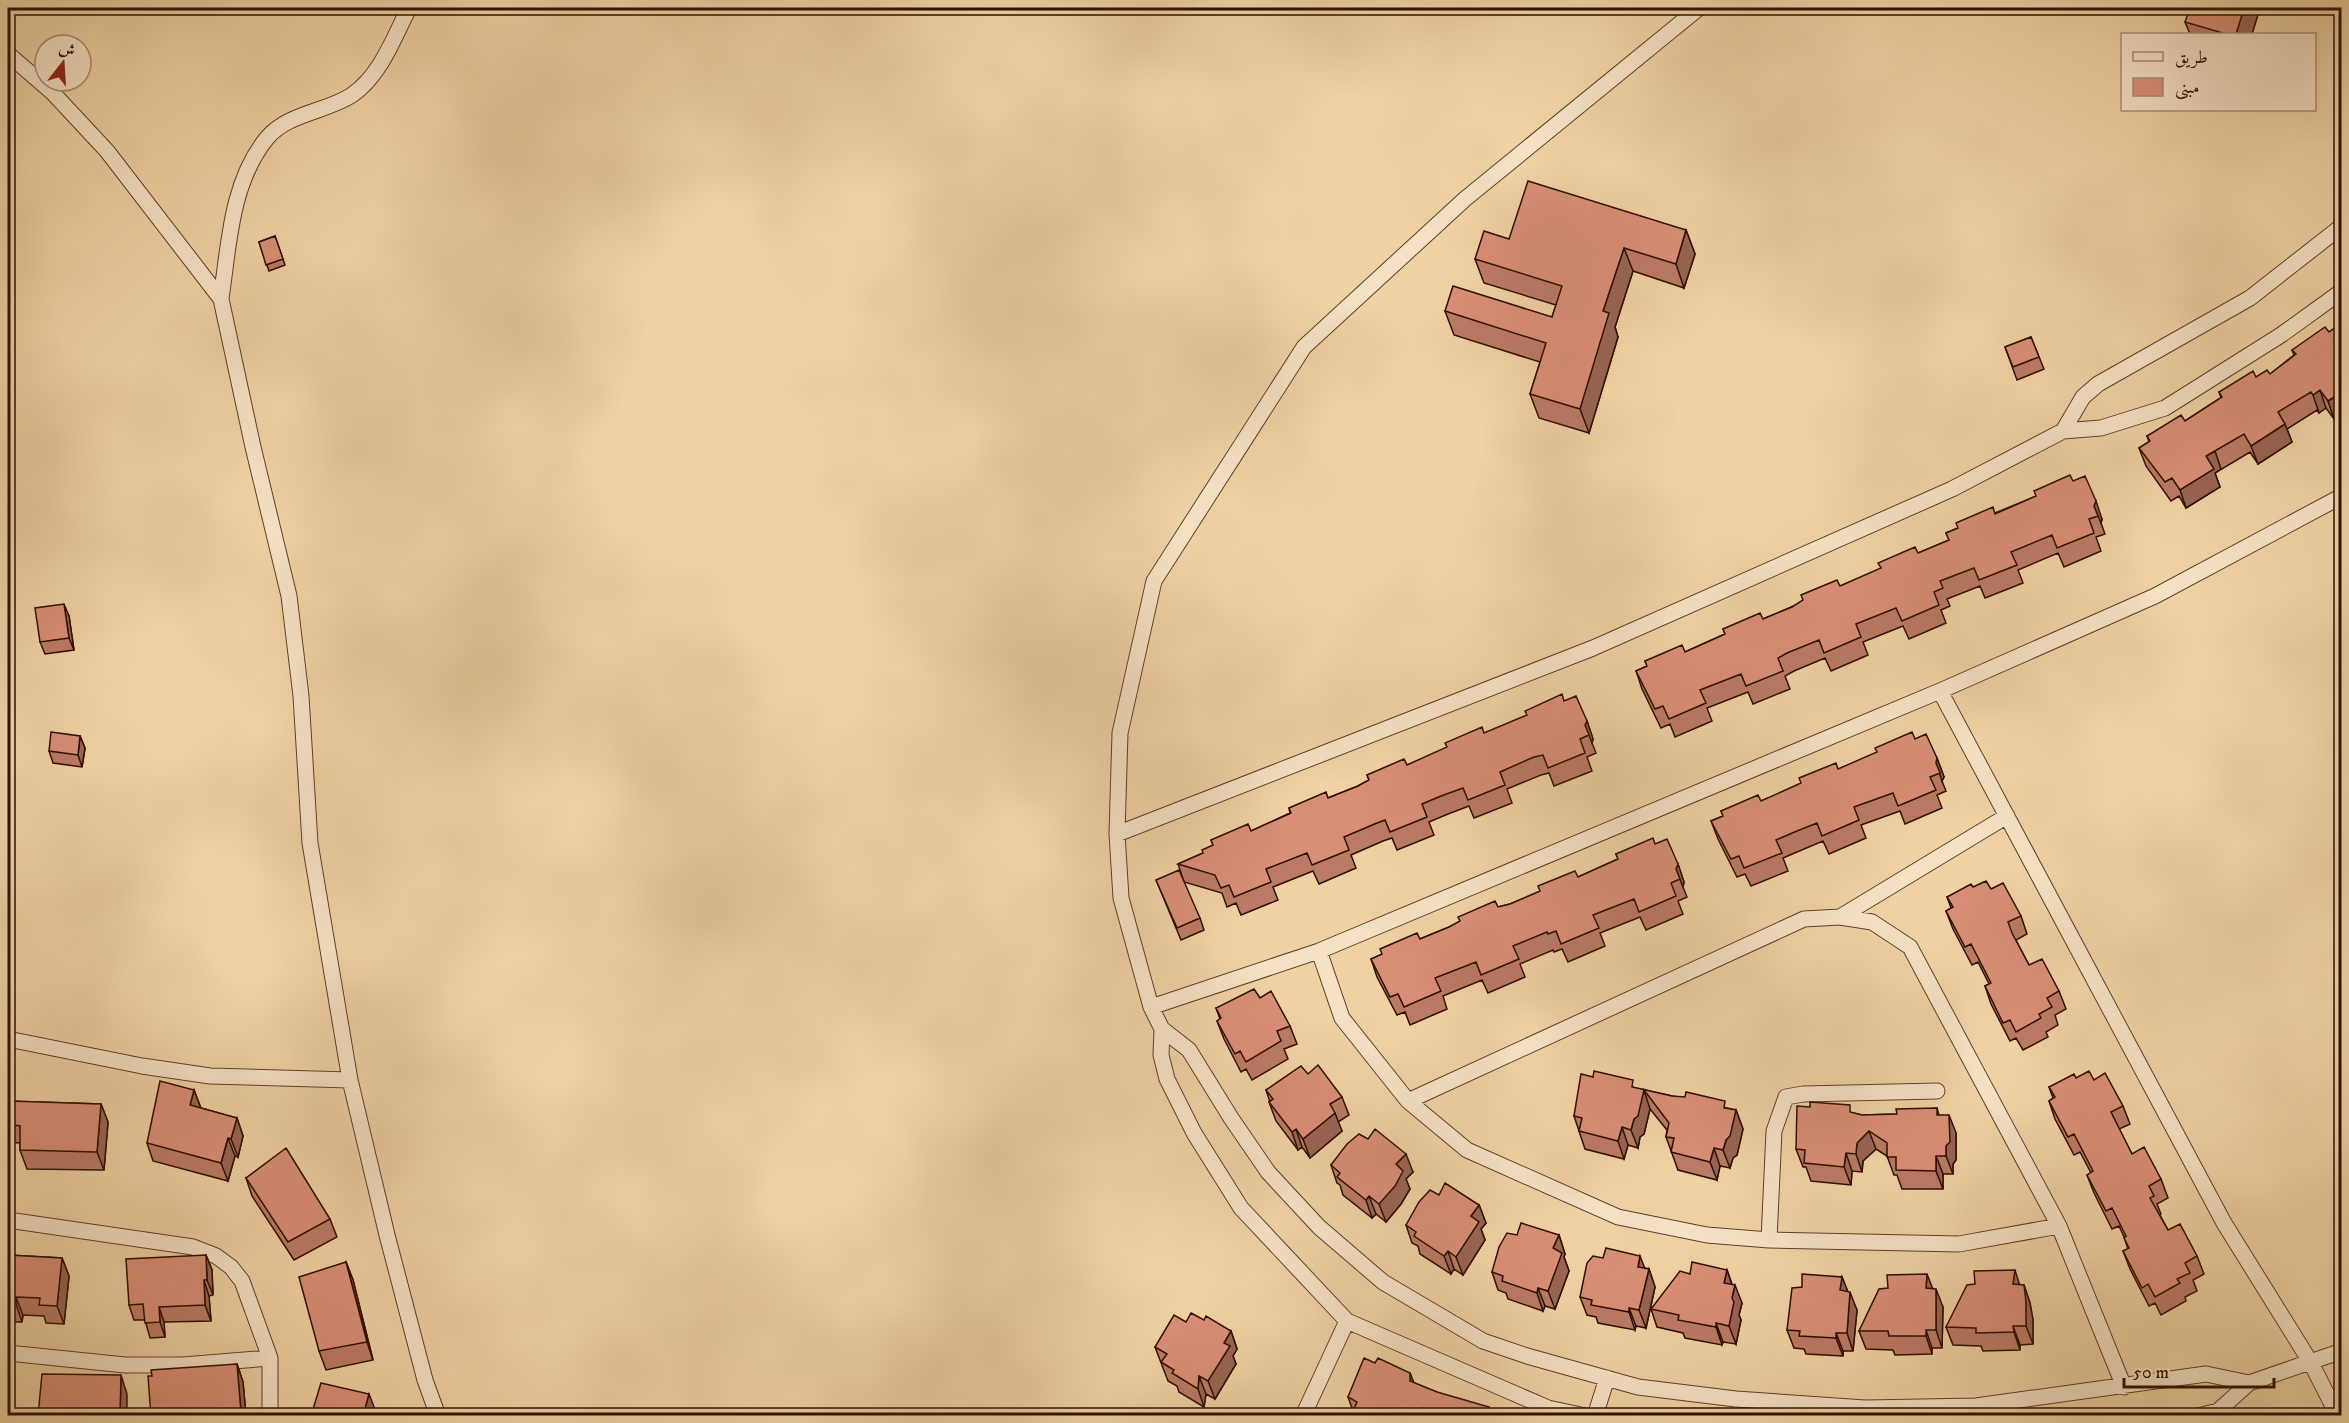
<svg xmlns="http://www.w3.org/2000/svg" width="2349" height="1423" font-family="'IM FELL DW Pica',Amiri,serif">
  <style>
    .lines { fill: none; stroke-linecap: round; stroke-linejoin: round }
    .minor-casing { stroke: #5e3f29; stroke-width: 17 }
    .minor { stroke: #f5e1c4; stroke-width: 15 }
    .wall { fill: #bb7a65; stroke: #2d0e00; stroke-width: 1.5 }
    .shaded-wall { fill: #986353; stroke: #2d0e00; stroke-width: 1.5 }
    .building { fill: #d98e76; stroke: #2d0e00; stroke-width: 1.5 }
  </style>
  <rect width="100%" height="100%" fill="#f0d1a4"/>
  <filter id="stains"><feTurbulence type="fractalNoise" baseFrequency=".00333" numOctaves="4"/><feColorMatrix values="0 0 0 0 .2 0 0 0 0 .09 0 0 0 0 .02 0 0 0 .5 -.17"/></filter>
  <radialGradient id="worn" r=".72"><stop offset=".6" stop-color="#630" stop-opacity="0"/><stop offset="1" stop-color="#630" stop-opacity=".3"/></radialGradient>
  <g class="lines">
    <defs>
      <path id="minor" d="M8,54L52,92L107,151L221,299L253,447L289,596L301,696L310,843L350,1080L387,1235L425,1380L438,1416
        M221,299C229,244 231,182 267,138C288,113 326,112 352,95C381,75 394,37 409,8
        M2063,431L2083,397L2098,384L2250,298L2342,226
        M1940,691L2224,1223L2311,1363L2338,1416
        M1117,834L1593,648L1952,489L2063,431L2101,428L2165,408L2281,335L2342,291
        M1840,917L2007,816
        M1319,951L1342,1018L1408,1101L1467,1150L1618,1217L1707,1235L1769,1240L1959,1244L2059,1226
        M1151,1007L1319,951L1940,691L2155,596L2342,496
        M1162,1029L1189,1050L1231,1118L1268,1172L1319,1227L1383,1282L1483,1341L1527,1356L1638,1387L1736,1399L1865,1408L1976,1406L2206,1374L2249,1383
        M8,1039L142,1066L210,1076L350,1080
        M1408,1101L1804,919L1840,917L1872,922L1910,947L2059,1226L2124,1387
        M8,1220L193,1247L216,1256L231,1267L242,1281L270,1358V1416
        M1769,1240L1774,1131L1786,1097L1803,1094L1937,1091
        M8,1353L125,1365H183L270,1358
        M1303,1416L1347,1321
        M1585,1416L1548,1408L1347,1321L1241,1208L1194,1133L1167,1079L1161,1055L1162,1029L1151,1007L1121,898L1117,834L1120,733L1154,581L1304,347L1465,199L1699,8
        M1595,1416L1607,1378
        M2198,1416L2218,1411L2249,1383L2342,1351"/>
    </defs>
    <use href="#minor" class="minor-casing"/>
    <use href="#minor" class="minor"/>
  </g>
  <path class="wall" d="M2260,8L2252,34H2190L2185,22Z
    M1686,230L1695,254L1684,288L1633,271L1615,327L1618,337L1589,433L1539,418L1530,394L1540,362L1454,335L1445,311L1552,317L1556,305L1484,283L1475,259L1509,239Z
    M275,236L285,265L269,271L259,242Z
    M2342,323V414L2334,419L2326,408L2319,413L2317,410L2287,429L2292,442L2258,464L2250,452L2215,473L2220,487L2186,508L2179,496L2171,501L2146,466L2139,448L2149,442L2147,436L2185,421L2221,398L2219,392L2256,377L2270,374L2294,355L2292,350L2329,332Z
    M2031,337L2044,369L2017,380L2005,347Z
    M2073,481L2102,519L2101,523L2105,534L2096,537L2101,551L2064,567L2058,553L2018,570L2023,583L1985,598L1980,586L1947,599L1950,606L1941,610L1946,623L1909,639L1903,626L1863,642L1868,655L1831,671L1825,658L1794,671L1785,676L1790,689L1753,704L1748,692L1707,708L1712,721L1675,737L1670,724L1661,728L1642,689L1636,671L1647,666L1645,661L1685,652L1725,634L1723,629L1763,619L1949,540L1946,533Z
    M69,616L74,650L45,654L40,642Z
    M1564,701L1587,721L1593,739L1592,743L1596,753L1587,757L1592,771L1554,786L1549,773L1541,775L1507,789L1512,803L1474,818L1469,806L1448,814L1429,822L1434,835L1397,850L1392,838L1383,841L1351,855L1356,868L1319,884L1313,871L1273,887L1278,900L1241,915L1236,903L1227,907L1222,893L1184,882L1178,864L1203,853L1213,845L1211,840L1251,831L1290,813L1289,808L1328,798L1358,786L1369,780L1367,775L1407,765Z
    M80,736L85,748L82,767L53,763L49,751Z
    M1915,739L1937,758L1944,777L1942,781L1946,791L1937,795L1942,808L1905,824L1900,811L1861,825L1866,838L1829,854L1823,841L1804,849L1783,858L1788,871L1751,886L1745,874L1737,877L1718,839L1711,821L1723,816L1721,811L1761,801Z
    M1655,844L1678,864L1684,882L1683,887L1687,897L1678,901L1683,914L1646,930L1640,917L1600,933L1605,946L1568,962L1562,949L1554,952L1553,950L1520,964L1525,977L1488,993L1482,980L1443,996L1447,1009L1410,1025L1405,1012L1397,1015L1377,977L1371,959L1498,907L1510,904L1578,877L1618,859L1616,854Z
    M1156,880L1200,918L1204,930L1181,940Z
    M1973,887L1991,889L2021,916L2027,934L2016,940L2029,965L2059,991L2066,1009L2055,1015L2058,1025L2046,1032L2048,1037L2023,1050L2016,1038L2010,1041L1991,1004L1985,986L1989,984L1978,962L1972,965L1953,929L1946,911L1951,908L1947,897Z
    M1260,998L1290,1026L1297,1044L1284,1049L1288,1059L1252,1080L1246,1069L1241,1072L1224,1039L1217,1021L1220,1019L1216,1008Z
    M1308,1074L1342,1097L1349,1115L1338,1122L1342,1131L1310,1158L1302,1147L1298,1150L1276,1121L1269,1102H1270L1266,1090Z
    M1593,1077L1636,1088L1736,1110L1743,1129L1737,1155L1733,1158L1730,1168L1720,1166L1717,1180L1678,1170L1666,1137L1667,1130L1650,1109L1644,1134L1640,1137L1638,1148L1628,1145L1624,1159L1585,1149L1574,1116Z
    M2076,1078L2094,1080L2123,1106L2130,1124L2119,1129L2132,1154L2161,1179L2168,1198L2157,1204L2161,1214L2160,1215L2168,1230L2197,1256L2204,1274L2193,1280L2197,1291L2185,1297L2186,1301L2161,1315L2155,1303L2149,1306L2130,1269L2123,1251L2128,1249L2124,1237L2119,1226L2112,1229L2094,1193L2087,1175L2091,1173L2080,1152L2074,1155L2055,1119L2049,1101L2053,1098L2049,1087Z
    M194,1090L201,1108L237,1118L243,1136L238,1157L235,1156L228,1181L153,1161L147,1143Z
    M8,1101L101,1104L108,1122L104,1170L27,1169L20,1150V1143L8,1142Z
    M1937,1108L1939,1115L1956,1133V1160L1953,1164V1174H1943V1189H1902L1897,1175H1894L1887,1156L1876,1149L1863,1161L1862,1172L1852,1171L1851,1185L1811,1181L1806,1167H1803L1796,1149L1853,1113L1862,1115L1897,1114Z
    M1331,1165L1413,1172L1406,1179L1410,1189L1401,1204L1386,1222L1376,1214L1372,1218L1343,1195L1340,1185L1337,1183Z
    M246,1178L330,1219L337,1237L294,1260L252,1196Z
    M1439,1195L1479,1205L1486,1223L1481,1229L1485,1240L1463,1275L1454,1269L1451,1274L1420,1254L1418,1246L1412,1243L1406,1225Z
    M1517,1235H1559L1565,1254L1564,1257L1569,1271L1555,1309L1545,1306L1543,1311L1508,1299L1506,1293L1498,1290L1492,1272Z
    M8,1255L62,1258L69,1276L64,1324L46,1323L44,1316L23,1315L22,1322H8Z
    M206,1255L212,1270L213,1295L209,1296L211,1321L164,1322L165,1337L150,1338L145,1320H134L129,1305Z
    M346,1262L353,1280L373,1360L326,1370L319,1351Z
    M1645,1268L1649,1269L1655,1287L1646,1328L1636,1326L1635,1330L1598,1323L1596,1317L1587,1315L1580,1297Z
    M1727,1270L1732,1284L1742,1303L1739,1315L1741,1320L1736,1344L1723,1342L1722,1345L1685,1338L1683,1333L1657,1327L1651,1309L1690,1274Z
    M1842,1277L1848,1292L1857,1310L1853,1351H1843V1356L1806,1354L1804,1349L1794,1348L1787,1330L1802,1287Z
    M2020,1285H2024L2030,1303L2033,1320V1344L2020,1345V1350L1983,1351L1981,1346L1953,1345L1946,1327Z
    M1932,1289L1943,1307L1942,1348H1932V1354L1895,1355L1893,1350L1866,1349L1859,1331Z
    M1204,1320L1231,1331L1237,1349L1233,1356L1236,1364L1215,1399L1206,1394L1204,1407L1179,1392L1177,1386L1168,1381L1155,1347L1186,1322Z
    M237,1364L243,1382L246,1416H151L152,1376Z
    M1410,1373L1414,1383L1497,1416H1351L1353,1411L1348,1397Z"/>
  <path class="shaded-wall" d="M2244,8H2260L2252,34H2236Z
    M1686,230L1695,254L1684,288L1676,264Z
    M1624,248L1633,271L1615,327L1618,337L1589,433L1580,409L1603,311Z
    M2320,390L2326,408L2319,413L2313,395Z
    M2342,392V414L2334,419L2328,401Z
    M2285,424L2292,442L2258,464L2251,446Z
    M2215,451L2221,469L2215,473L2220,487L2186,508L2180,490L2206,456Z
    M2096,501L2102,519L2101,523L2094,506Z
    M64,604L69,616L74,650L69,638Z
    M1587,721L1593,739L1592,743L1585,725Z
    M80,736L85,748L82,767L78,755Z
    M1937,758L1944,777L1942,781L1936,763Z
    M1678,864L1684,882L1683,887L1676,869Z
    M194,1090L201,1109L190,1105Z
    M1644,1090L1650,1109L1644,1134L1640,1137L1638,1148L1631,1130L1634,1119Z
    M101,1104L108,1122L104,1170L97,1152Z
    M1736,1110L1743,1129L1737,1155L1733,1158L1730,1168L1723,1150Z
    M1335,1113L1342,1131L1310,1158L1303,1139Z
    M1949,1115L1956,1133V1160L1953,1164V1174L1946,1156V1146Z
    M237,1118L243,1136L238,1157L231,1139Z
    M1622,1127L1628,1145L1624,1159L1618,1141Z
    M1296,1129L1302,1147L1298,1150L1292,1132Z
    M1869,1131L1876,1149L1863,1161L1862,1172L1856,1154L1857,1143Z
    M228,1138L235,1156L228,1181L221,1163Z
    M1714,1148L1720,1166L1717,1180L1710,1162Z
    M1846,1153L1852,1171L1851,1185L1844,1167Z
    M1406,1154L1413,1172L1406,1179L1410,1189L1401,1204L1386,1222L1379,1204L1396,1164Z
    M1936,1156L1943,1174V1189L1936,1171Z
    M1369,1196L1376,1214L1372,1218L1366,1200Z
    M1479,1205L1486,1223L1481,1229L1485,1240L1463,1275L1456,1257L1471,1216Z
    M1559,1235L1565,1254L1564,1257L1569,1271L1555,1309L1548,1291L1553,1248Z
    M1448,1251L1454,1269L1451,1274L1444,1256Z
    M206,1255L212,1270L213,1295L207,1280Z
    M1640,1256L1647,1274L1638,1267Z
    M62,1258L69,1276L64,1324L57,1306Z
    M346,1262L353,1280L373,1360L367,1342Z
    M1649,1269L1655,1287L1646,1328L1639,1310Z
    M1727,1270L1733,1288L1724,1283Z
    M2015,1270L2021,1289L2013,1284Z
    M1927,1274L1934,1292L1926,1288Z
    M1842,1277L1849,1295L1840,1290Z
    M204,1280L209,1296L211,1321L205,1305Z
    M1735,1285L1742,1303L1739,1315L1741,1320L1736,1344L1729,1326L1732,1298Z
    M2024,1285L2030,1303L2033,1320V1344L2026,1326Z
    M1538,1288L1545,1306L1543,1311L1537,1293Z
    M1936,1289L1943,1307L1942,1348L1936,1330Z
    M1850,1292L1857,1310L1853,1351L1847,1333Z
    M16,1297L23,1315L22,1322L16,1304Z
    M159,1307L164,1322L165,1337L160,1322Z
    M1629,1308L1636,1326L1635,1330L1629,1312Z
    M1716,1323L1723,1342L1722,1345L1716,1327Z
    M2013,1326L2020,1345V1350L2014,1332Z
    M1926,1330L1932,1348V1354L1926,1336Z
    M1231,1331L1237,1349L1233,1356L1236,1364L1215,1399L1208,1381L1224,1343Z
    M1836,1333L1843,1351V1356L1836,1338Z
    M237,1364L243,1382L246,1416H242L241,1412Z
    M1410,1373L1417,1391L1410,1381Z
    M121,1375L127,1394V1416H120Z
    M1199,1376L1206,1394L1204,1407L1198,1389Z
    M8,1382L13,1397L11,1413L12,1416H8Z
    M369,1394L376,1412L375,1416H363Z"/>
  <path class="building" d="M2190,8H2244L2236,34H2226L2185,22Z
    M1528,181L1686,230L1676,264L1624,248L1603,311L1609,313L1580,409L1530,394L1546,343L1445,311L1453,286L1552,317L1562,286L1475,259L1484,231L1509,239Z
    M275,236L283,259L266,265L259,242Z
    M2342,323V392L2328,401L2320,390L2313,395L2311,392L2278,412L2285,424L2251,446L2244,434L2206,456L2214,469L2180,490L2172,478L2165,482L2139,448L2150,441L2147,436L2181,415L2185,421L2211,404L2222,397L2219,392L2253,371L2256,377L2267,370L2270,374L2296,354L2292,350L2325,327L2329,332Z
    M2031,337L2039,357L2013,367L2005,347Z
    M2070,475L2073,481L2085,476L2096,501L2094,506L2098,516L2089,519L2094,533L2057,548L2052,535L2011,552L2017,565L1979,580L1974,568L1940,581L1943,588L1934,592L1939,605L1902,621L1896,608L1856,624L1861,637L1824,653L1819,640L1787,653L1778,658L1783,671L1746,686L1741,674L1700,690L1706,703L1669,719L1663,706L1655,709L1636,671L1647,666L1645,661L1682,645L1685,652L1725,634L1723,629L1760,613L1763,619L1792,607L1803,600L1801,595L1837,580L1840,586L1881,568L1878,563L1915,547L1918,553L1949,540L1946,533L1958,528L1956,523L1993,507L1995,514L2036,496L2034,491Z
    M64,604L69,638L40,642L35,608Z
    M1562,694L1564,701L1576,696L1587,721L1585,725L1589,735L1580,739L1585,753L1548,768L1543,755L1534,757L1500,772L1505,785L1468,800L1463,788L1441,796L1422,804L1427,817L1390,832L1385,820L1377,823L1344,837L1349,850L1312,865L1307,853L1266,869L1271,882L1234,897L1229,885L1221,888L1215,875L1178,864L1203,853L1202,850L1213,845L1211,840L1248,824L1251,831L1291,813L1289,808L1326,792L1328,798L1358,786L1369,780L1367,775L1404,759L1407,765L1447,747L1445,743L1482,727L1484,733L1527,715L1525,711Z
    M51,732L80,736L78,755L49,751Z
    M1912,732L1915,739L1926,734L1937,758L1936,763L1940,773L1930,777L1936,790L1898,806L1893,793L1854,807L1859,820L1822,836L1817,823L1797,831L1776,840L1782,853L1744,868L1739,856L1731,859L1711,821L1723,816L1721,811L1758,795L1761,801L1801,783L1799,778L1836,763L1838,769L1877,752L1875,748Z
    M1653,838L1655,844L1667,839L1678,864L1676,869L1680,879L1671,883L1676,896L1639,912L1634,899L1593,915L1599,928L1561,944L1556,931L1548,934L1547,932L1513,946L1519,959L1481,975L1476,962L1435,978L1441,991L1404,1007L1398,994L1390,997L1371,959L1382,954L1380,949L1417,933L1420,939L1449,927L1460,921L1458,917L1495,901L1498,907L1510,904L1540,891L1538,886L1575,871L1578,877L1618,859L1616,854Z
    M1179,870L1200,918L1177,928L1156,880Z
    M1986,881L1991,889L2003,883L2021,916L2008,922L2012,933L2029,965L2042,959L2059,991L2047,998L2052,1007L2039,1014L2041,1018L2016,1032L2010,1020L2003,1023L1985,986L1991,983L1971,944L1965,947L1946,911L1953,907L1947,897L1971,884L1973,887Z
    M1254,989L1260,998L1271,991L1290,1026L1277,1031L1281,1041L1246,1062L1240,1051L1235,1054L1217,1021L1221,1018L1216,1008Z
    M1318,1065L1342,1097L1330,1104L1335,1113L1303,1139L1296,1129L1292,1132L1269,1102L1273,1099L1266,1090L1301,1066L1308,1074Z
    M1594,1071L1633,1080L1632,1087L1672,1096L1685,1097L1686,1092L1725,1101L1724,1108L1736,1110L1730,1136L1726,1140L1723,1150L1714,1148L1710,1162L1671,1152L1674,1138L1666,1137L1669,1123L1644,1090L1638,1116L1634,1119L1631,1130L1622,1127L1618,1141L1579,1131L1582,1118L1574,1116L1581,1074L1593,1077Z
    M2089,1071L2094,1080L2105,1073L2123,1106L2111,1112L2132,1154L2144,1147L2161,1179L2149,1186L2154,1196L2150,1198L2168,1230L2180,1224L2197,1256L2185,1263L2190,1273L2177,1279L2180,1283L2155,1297L2148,1284L2142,1288L2123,1251L2129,1248L2124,1238L2126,1236L2112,1208L2106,1211L2087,1175L2093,1171L2074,1134L2068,1137L2049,1101L2055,1097L2049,1087L2074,1074L2076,1078Z
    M160,1081L194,1090L190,1105L237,1118L231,1139L228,1138L221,1163L147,1143Z
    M8,1101L101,1104L97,1152L20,1150V1126L8,1124Z
    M1810,1102L1850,1105V1112L1862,1115L1897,1114L1896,1109L1937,1108V1115H1949L1950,1142L1946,1146V1156H1936V1171L1896,1170V1157H1887V1143L1869,1131L1857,1143L1856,1154L1846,1153L1844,1167L1804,1163L1805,1150L1796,1149L1797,1106L1810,1107Z
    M1375,1129L1406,1154L1396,1164L1403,1171L1395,1186L1379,1204L1369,1196L1366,1200L1337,1177L1340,1173L1331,1165L1347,1144L1359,1134L1368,1139Z
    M286,1148L330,1219L288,1242L246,1178Z
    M1445,1183L1479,1205L1471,1216L1479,1222L1456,1257L1448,1251L1444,1256L1414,1236L1416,1232L1406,1225L1419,1202L1430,1190L1439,1195Z
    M1521,1223L1559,1235L1553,1248L1562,1253L1548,1291L1538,1288L1537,1293L1502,1281L1503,1276L1492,1272L1499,1247L1507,1233L1517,1235Z
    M1606,1248L1640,1256L1638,1267L1649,1269L1639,1310L1629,1308V1312L1591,1305L1592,1300L1580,1297L1587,1263L1593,1256L1603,1258Z
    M8,1255L62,1258L57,1306L39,1305L40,1298L16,1297V1304H8Z
    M206,1255L207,1280H204L205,1305L159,1307L160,1322L145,1323L143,1304L129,1305L126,1259Z
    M346,1262L367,1342L319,1351L299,1277Z
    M1692,1262L1727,1270L1724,1283L1735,1285L1732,1298L1734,1302L1729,1326L1716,1323V1327L1678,1320L1679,1315L1651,1309L1680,1271L1690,1274Z
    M2015,1270L2013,1284L2024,1285L2026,1302V1326H2013L2014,1332L1976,1333V1328L1946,1327L1967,1285L1975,1284L1974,1271Z
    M1802,1274L1842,1277L1840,1290L1850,1292L1847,1333H1836V1338L1799,1336L1800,1331L1787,1330L1792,1288L1802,1287Z
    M1927,1274L1926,1288L1936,1289V1330H1926V1336H1889L1888,1331H1859L1879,1289L1888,1288L1887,1275Z
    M1191,1313L1204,1320L1206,1316L1231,1331L1224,1343L1230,1346L1208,1381L1199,1376L1198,1389L1172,1373L1174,1370L1161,1362L1167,1354L1155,1347L1174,1315L1186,1322Z
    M1364,1358L1375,1363L1378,1358L1410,1373V1381L1437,1392L1489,1407L1487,1413L1497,1416H1429L1424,1408L1406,1412L1404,1416H1351L1357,1402L1348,1397Z
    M237,1364L241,1412L195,1416H151L148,1376H152L151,1370Z
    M42,1374L121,1375L120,1416H38Z
    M321,1383L369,1394L363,1416H311Z
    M1167,1410L1194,1413V1416H1151L1152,1412L1166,1414Z"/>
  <rect width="2349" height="1423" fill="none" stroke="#f0d1a4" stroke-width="30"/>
  <rect x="9" y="9" width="2331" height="1405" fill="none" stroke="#2d0e00" stroke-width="3"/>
  <rect x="15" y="15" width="2319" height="1393" fill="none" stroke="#2d0e00" stroke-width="1.5"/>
  <rect x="2121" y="33" width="195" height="78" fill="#f5e1c4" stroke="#a58d76" stroke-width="1.5"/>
  <rect x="2133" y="52" width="30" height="9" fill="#f5e1c4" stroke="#a58d76" stroke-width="1.5"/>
  <text x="2175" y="63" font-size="18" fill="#2d0e00">طريق</text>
  <rect x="2133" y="78" width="30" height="18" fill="#d98e76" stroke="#a58d76" stroke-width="1.5"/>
  <text x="2175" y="93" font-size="18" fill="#2d0e00">مبنى</text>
  <g transform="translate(63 63) rotate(17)"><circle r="28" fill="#f5e1c4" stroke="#a58d76" stroke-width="1.5"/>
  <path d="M0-4.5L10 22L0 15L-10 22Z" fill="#8f2418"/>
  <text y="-9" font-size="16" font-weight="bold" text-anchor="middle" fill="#2d0e00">ش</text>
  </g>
  <path d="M2124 1378v9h150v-9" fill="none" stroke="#2d0e00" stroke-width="3"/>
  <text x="2133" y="1378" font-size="18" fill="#2d0e00" stroke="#f5e1c4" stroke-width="4.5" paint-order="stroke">50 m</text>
  <rect width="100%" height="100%" filter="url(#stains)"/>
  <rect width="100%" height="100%" fill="url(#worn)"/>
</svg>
